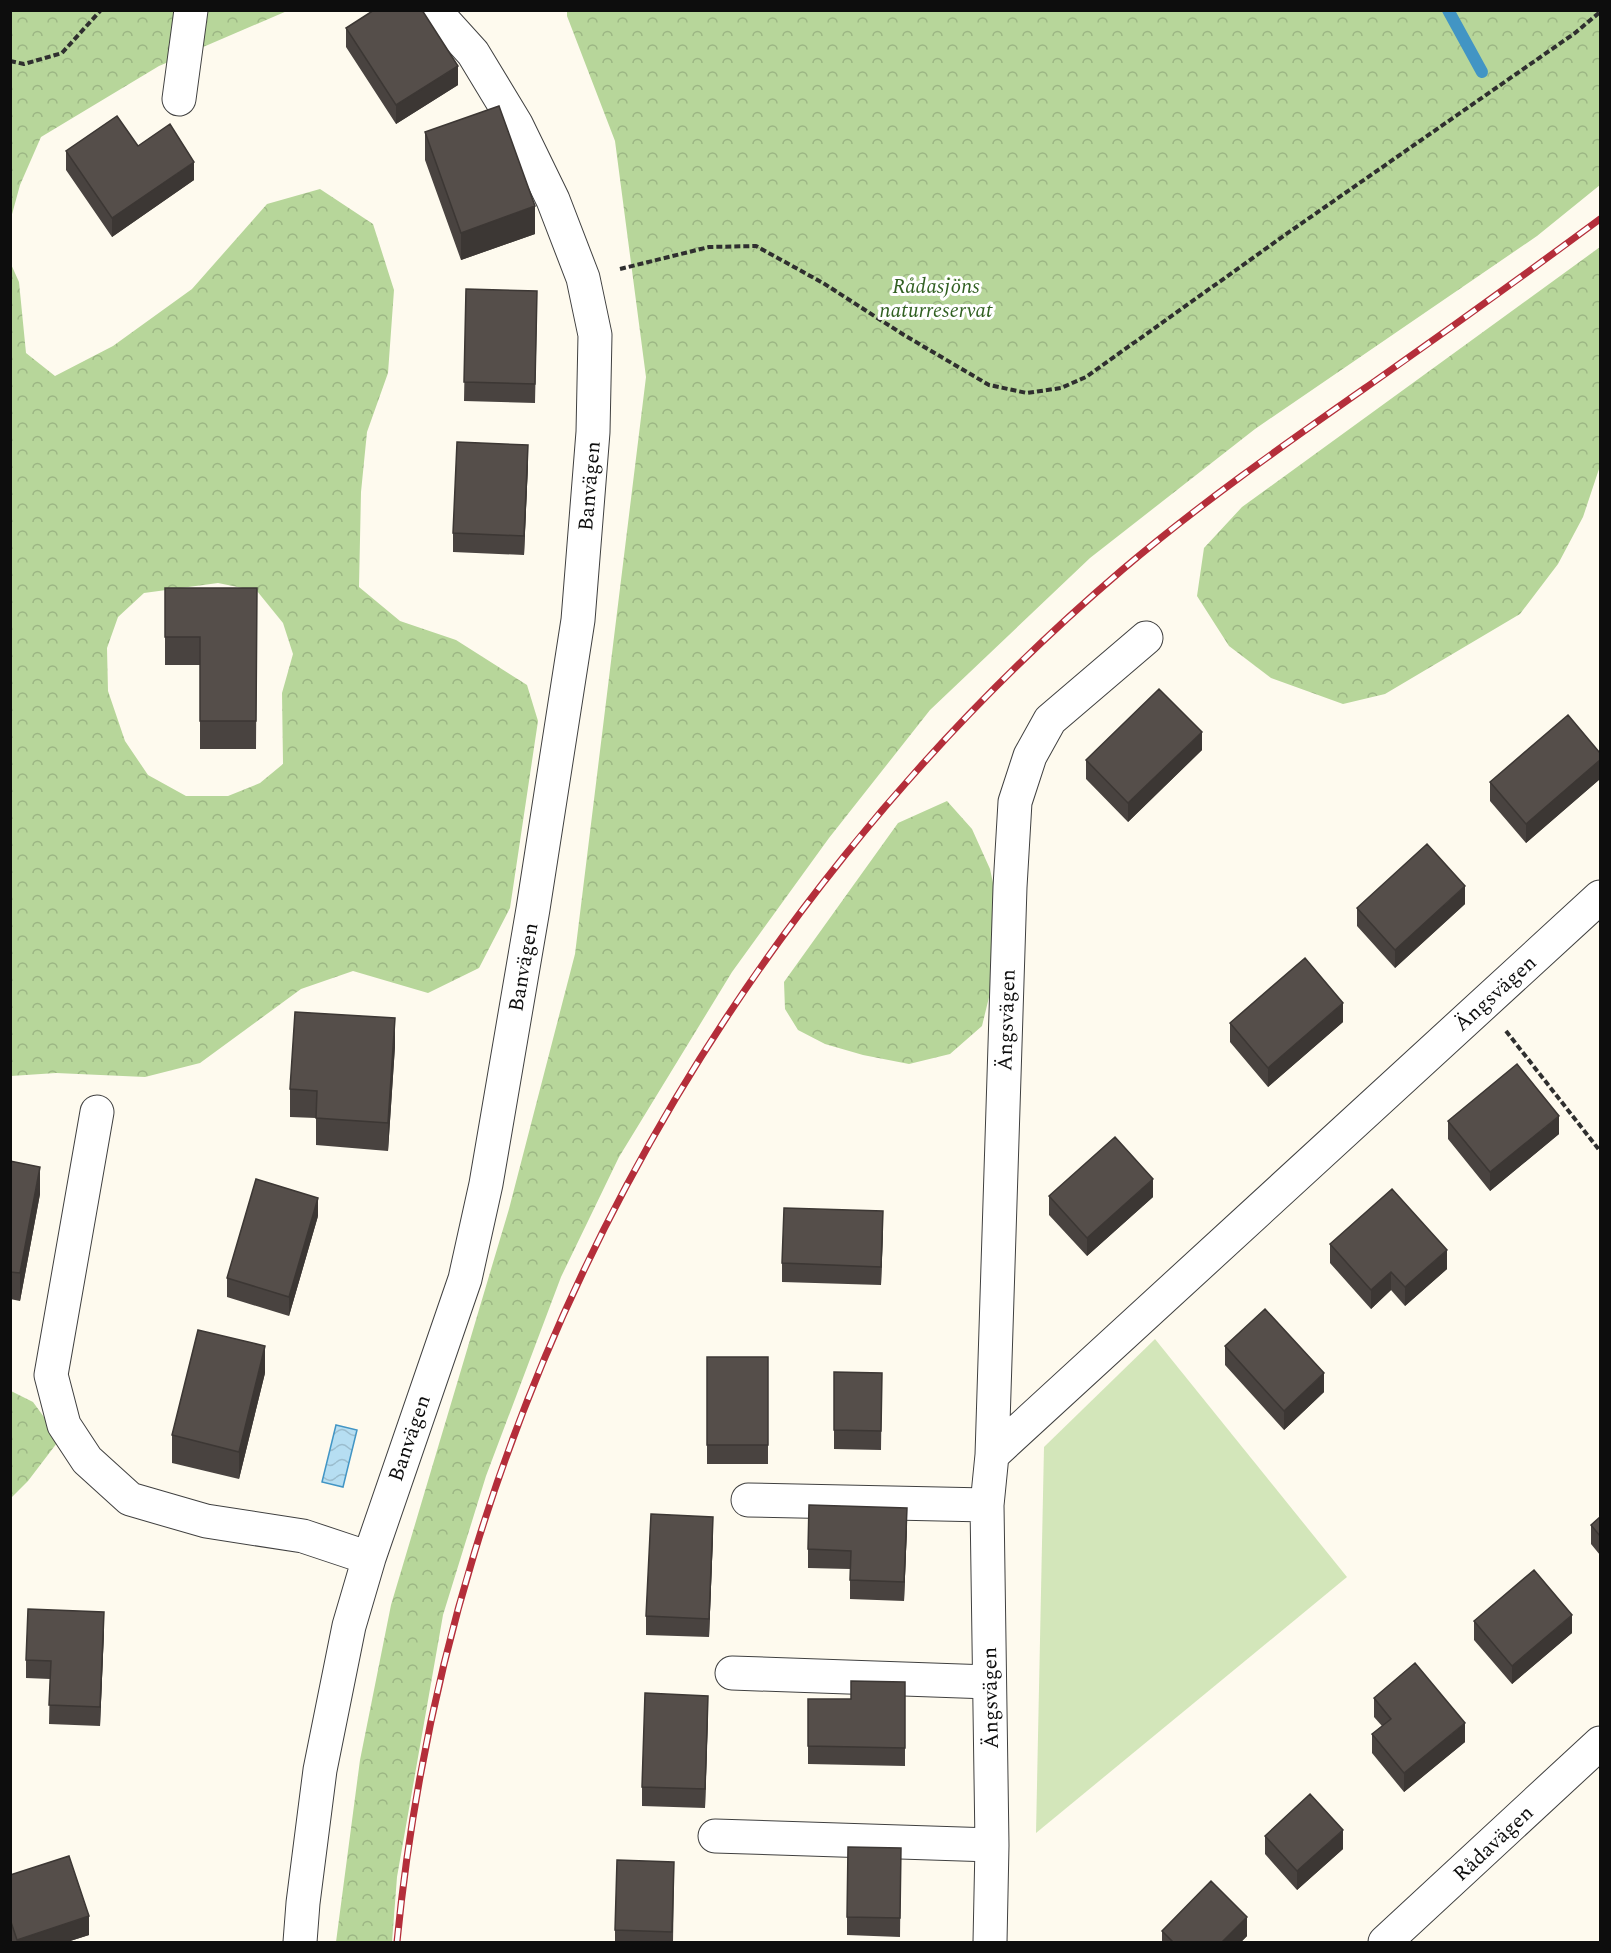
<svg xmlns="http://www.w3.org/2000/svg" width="1611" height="1953" font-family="Spectral,serif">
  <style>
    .grass { fill: #d3e6ba }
    .forest { fill: url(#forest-crowns); fill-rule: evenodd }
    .water { fill: url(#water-waves); stroke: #4295c4; stroke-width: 1.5 }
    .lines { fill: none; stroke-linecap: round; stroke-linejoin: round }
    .stream { stroke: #4295c4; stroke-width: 12 }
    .minor-casing { stroke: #404040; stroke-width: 35 }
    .path { stroke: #2f2f2f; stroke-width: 4; stroke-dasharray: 6 3; stroke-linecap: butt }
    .minor { stroke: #fff; stroke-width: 33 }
    .rail-casing { stroke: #b42e3a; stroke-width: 7 }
    .rail { stroke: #fff; stroke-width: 4.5; stroke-dasharray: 14; stroke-linecap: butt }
    .wall { fill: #494340 }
    .shaded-wall { fill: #3c3734 }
    .building { fill: #554e4a; stroke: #3c3734; stroke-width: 1.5 }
    .labels { text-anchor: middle; stroke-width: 6; stroke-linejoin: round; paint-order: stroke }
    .park-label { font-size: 21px; font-style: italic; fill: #316022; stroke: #fff }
    .street-label { font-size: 21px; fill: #0d0d0d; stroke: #fff }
  </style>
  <defs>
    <pattern id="forest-crowns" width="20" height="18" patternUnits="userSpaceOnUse" patternTransform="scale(1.5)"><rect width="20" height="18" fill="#b7d69a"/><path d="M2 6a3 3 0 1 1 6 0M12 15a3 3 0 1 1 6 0" fill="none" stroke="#9cb684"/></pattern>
    <pattern id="water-waves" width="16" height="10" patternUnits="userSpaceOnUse" patternTransform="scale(1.5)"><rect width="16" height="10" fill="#b6def2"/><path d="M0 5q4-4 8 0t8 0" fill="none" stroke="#9bbdce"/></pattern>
  </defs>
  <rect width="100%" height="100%" fill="#fefaee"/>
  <path class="grass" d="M1155,1339L1347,1577L1036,1833L1044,1447Z"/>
  <path class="forest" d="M11,11H287L159,66L41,137L20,185L11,218Z
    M567,11H1600V185L1537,236L1255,429L1090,558L930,710L829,838L732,972L619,1157L561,1277L486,1476L443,1615L397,1877L392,1942H336L360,1760L391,1605L509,1209L575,954L646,377L615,141L567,16Z
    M320,189L373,224L394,290L388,373L367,432L361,492L359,587L400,621L456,640L527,685L538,721L510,908L479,968L428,993L353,971L301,989L200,1063L145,1077L56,1073L11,1076L10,262L19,282L26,353L55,376L113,346L192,289L267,204ZM218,583L257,591L283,623L293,654L282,693L283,764L260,783L228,796H186L148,775L125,741L108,691L107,648L118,617L144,593Z
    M1600,247V466L1583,517L1558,564L1520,614L1385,694L1343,704L1271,678L1229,646L1197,596L1204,548L1242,507Z
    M947,801L972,829L990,869L998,906L991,989L982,1026L950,1054L909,1064L863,1055L825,1044L798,1030L785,1009L784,982L898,823Z
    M11,1391L33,1402L60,1439L28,1481L11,1498Z"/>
  <path class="water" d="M336,1425L357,1430L343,1487L322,1482Z"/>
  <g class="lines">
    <path class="stream" d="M1448,10L1482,72"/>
    <defs>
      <path id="minor" d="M179,99L191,10
        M97,1112L51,1375L64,1425L87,1460L130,1499L206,1521L303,1536L369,1558
        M992,1455L1600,897
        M748,1500L987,1505
        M732,1673L989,1682
        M715,1836L992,1845
        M300,1942L303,1903L320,1770L349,1626L369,1558L465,1279L486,1184L533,909L578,620L593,432L595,335L583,278L553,200L516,124L473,53L434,10
        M990,1942L992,1845L987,1505L992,1455L1010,887L1015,802L1030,756L1050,720L1146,638
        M1385,1942L1600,1743"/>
    </defs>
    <use href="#minor" class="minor-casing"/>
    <path class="path" d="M10,61L24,64L62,53L101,10
      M620,269L709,247L756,246L823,283L904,335L989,385L1027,393L1061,388L1086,377L1292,230L1575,33L1600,12
      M1506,1031L1600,1151"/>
    <use href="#minor" class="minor"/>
    <defs>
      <path id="rail" d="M397,1942C449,1407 715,918 1122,570C1203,501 1291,440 1378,379C1452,327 1527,273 1600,219"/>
    </defs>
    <use href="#rail" class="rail-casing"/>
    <use href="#rail" class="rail"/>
  </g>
  <path class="wall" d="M346,28L458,85L396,124L346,47Z
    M425,132L535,234L461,260L425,160Z
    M66,151L194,180L112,237L66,170Z
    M466,289L537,310L535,403L464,401Z
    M528,464L524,555L453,552V533Z
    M165,588H257L256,749H200V665H165Z
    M1202,750L1128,822L1086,779V760Z
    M1600,753V779L1526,843L1490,801V782Z
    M1465,904L1395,968L1357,926V908Z
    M1343,1022L1268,1087L1230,1042V1023Z
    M395,1046L388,1151L316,1145V1118L290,1117V1089Z
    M1448,1121L1559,1134L1490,1191L1448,1139Z
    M10,1161L40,1194L20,1301L10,1299Z
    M1049,1196L1153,1197L1087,1256L1049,1215Z
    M318,1216L289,1316L227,1297V1278Z
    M883,1230L881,1285L782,1282V1263Z
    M1330,1244L1447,1269L1405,1306L1391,1290L1371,1309L1330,1263Z
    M1225,1346L1324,1392L1284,1430L1225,1365Z
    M707,1357H768V1464H707Z
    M834,1372L882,1373L881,1450L834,1449Z
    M265,1373L239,1479L172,1463V1435Z
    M1600,1517V1555L1591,1544V1525Z
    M907,1527L904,1601L850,1599V1569L808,1568V1549Z
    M713,1536L709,1637L646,1635V1616Z
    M1474,1621L1572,1633L1512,1684L1474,1640Z
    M104,1631L100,1726L49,1724L50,1679L26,1678V1660Z
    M905,1682V1766L808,1764V1699H851Z
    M1374,1698L1465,1742L1404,1792L1372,1753V1734L1382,1726L1374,1717Z
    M708,1714L705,1808L642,1806V1787Z
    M1265,1836L1343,1849L1297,1890L1265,1854Z
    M901,1848L900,1937L847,1935V1917Z
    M10,1875L89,1935L67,1942H12L10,1938Z
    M674,1881L673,1942H615V1930Z
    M1162,1931L1247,1936L1241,1942H1162Z"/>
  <path class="shaded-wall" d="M458,66V85L396,124V105Z
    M194,162V180L112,237V218Z
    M535,206V234L461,260V233Z
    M528,445V464L524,555V536Z
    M1202,732V750L1128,822V803Z
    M1600,760V779L1526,843V824Z
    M1465,886V904L1395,968V950Z
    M1343,1003V1022L1268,1087V1068Z
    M395,1018V1046L388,1151V1123Z
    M1559,1116V1134L1490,1191V1172Z
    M40,1167V1194L20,1301V1273Z
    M1153,1179V1197L1087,1256V1238Z
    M318,1198V1216L289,1316V1297Z
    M883,1211V1230L881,1285V1267Z
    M1447,1250V1269L1405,1306V1287Z
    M1391,1272V1290L1371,1309V1290Z
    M265,1346V1373L239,1479V1452Z
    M1324,1373V1392L1284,1430V1411Z
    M907,1508V1527L904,1601V1582Z
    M713,1517V1536L709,1637V1619Z
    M104,1612V1631L100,1726V1707Z
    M1572,1615V1633L1512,1684V1666Z
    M708,1696V1714L705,1808V1789Z
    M1465,1723V1742L1404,1792V1773Z
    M1343,1830V1849L1297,1890V1871Z
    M89,1916V1935L67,1942H17V1940Z
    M1247,1917V1936L1241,1942H1222Z"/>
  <path class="building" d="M374,10H422L458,66L396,105L346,28Z
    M499,106L535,206L461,233L425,132Z
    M117,116L138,146L170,124L194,162L112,218L66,151Z
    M466,289L537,291L535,384L464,382Z
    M457,442L528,445L524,536L453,533Z
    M165,588H257L256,721H200V637H165Z
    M1159,689L1202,732L1128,803L1086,760Z
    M1568,715L1600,753V760L1526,824L1490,782Z
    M1427,844L1465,886L1395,950L1357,908Z
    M1305,958L1343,1003L1268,1068L1230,1023Z
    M295,1012L395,1018L388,1123L316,1118L317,1091L290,1089Z
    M1517,1064L1559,1116L1490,1172L1448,1121Z
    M1115,1137L1153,1179L1087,1238L1049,1196Z
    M10,1161L40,1167L20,1273L10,1272Z
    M256,1179L318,1198L289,1297L227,1278Z
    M1392,1189L1447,1250L1405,1287L1391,1272L1371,1290L1330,1244Z
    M784,1208L883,1211L881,1267L782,1263Z
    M1265,1309L1324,1373L1284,1411L1225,1346Z
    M198,1330L265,1346L239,1452L172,1435Z
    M707,1357H768V1445H707Z
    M834,1372L882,1373L881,1431L834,1430Z
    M809,1505L907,1508L904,1582L850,1580L851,1551L808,1549Z
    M651,1514L713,1517L709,1619L646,1616Z
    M1600,1517V1536L1591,1525Z
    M1534,1570L1572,1615L1512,1666L1474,1621Z
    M28,1609L104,1612L100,1707L49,1705L51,1661L26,1660Z
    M1415,1663L1465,1723L1404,1773L1372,1734L1391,1719L1374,1698Z
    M851,1681L905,1682V1748L808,1746V1699H851Z
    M645,1693L708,1696L705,1789L642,1787Z
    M1310,1794L1343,1830L1297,1871L1265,1836Z
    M848,1847L901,1848L900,1918L847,1917Z
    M69,1856L89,1916L17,1940L10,1919V1875Z
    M617,1860L674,1862L672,1932L615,1930Z
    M1211,1881L1247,1917L1222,1942H1173L1162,1931Z"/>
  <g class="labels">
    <g class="park-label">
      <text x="936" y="293">Rådasjöns<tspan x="936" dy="24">naturreservat</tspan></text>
    </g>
    <g class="street-label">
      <text transform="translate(589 486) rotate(-85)" y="7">Banvägen</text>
      <text transform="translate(523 967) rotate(-80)" y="7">Banvägen</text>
      <text transform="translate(1495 993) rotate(-42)" y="7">Ängsvägen</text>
      <text transform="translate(1006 1020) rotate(-88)" y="7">Ängsvägen</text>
      <text transform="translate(409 1438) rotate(-71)" y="7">Banvägen</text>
      <text transform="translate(990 1698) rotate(-91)" y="7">Ängsvägen</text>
      <text transform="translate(1493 1843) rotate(-43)" y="7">Rådavägen</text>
    </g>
  </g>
  <rect width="1611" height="1953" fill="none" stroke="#0d0d0d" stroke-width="24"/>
</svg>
